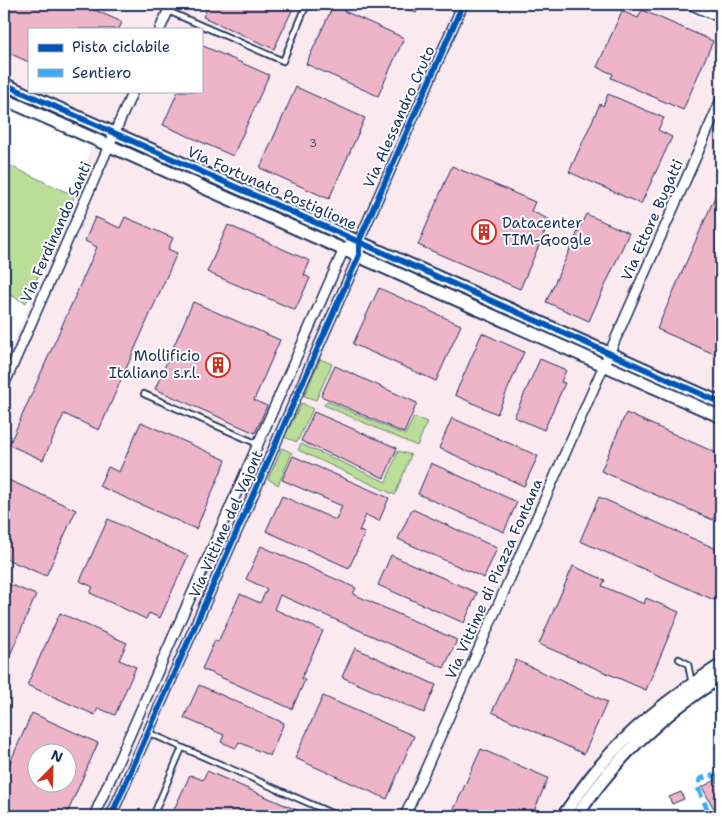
<svg xmlns="http://www.w3.org/2000/svg" width="725" height="820" font-family="'Shantell Sans',sans-serif">
  <style>
    .built { fill: #fae9ef; fill-rule: evenodd }
    .green { fill: #badd97; stroke: #6a867a }
    .building { fill: #eeb5c9; stroke: #1b2f5e; fill-rule: evenodd }
    .lines { fill: none; stroke-linecap: round; stroke-linejoin: round }
    .service-casing { stroke: #1b2f5e; stroke-width: 8 }
    .minor-casing { stroke: #1b2f5e; stroke-width: 12 }
    .tertiary-casing { stroke: #1b2f5e; stroke-width: 15 }
    .service { stroke: #fff; stroke-width: 4.5 }
    .minor { stroke: #fff; stroke-width: 9 }
    .tertiary { stroke: #fff; stroke-width: 11 }
    .quiet { stroke: #3fa9f5; stroke-width: 5; stroke-dasharray: 10 5; stroke-linecap: butt }
    .cycleway-casing { stroke: #fff; stroke-width: 9 }
    .cycleway { stroke: #0057b8; stroke-width: 6 }
    .labels { text-anchor: middle; stroke-width: 4; stroke-linejoin: round; paint-order: stroke }
    .number-label { font-size: 12px; fill: #505079 }
    .street-label { font-size: 15px; fill: #1b2f5e; stroke: #fff }
    .poi-label { font-size: 15px; fill: #1b2f5e; stroke: #fff; text-anchor: start }
  </style>
  <rect width="100%" height="100%" fill="#fff"/>
  <filter id="ink" filterUnits="userSpaceOnUse"><feTurbulence type="fractalNoise" baseFrequency=".02" numOctaves="2"/><feDisplacementMap in="SourceGraphic" scale="10" xChannelSelector="R" yChannelSelector="G"/><feConvolveMatrix kernelMatrix="1 2 1 2 8 2 1 2 1" color-interpolation-filters="sRGB"/></filter>
  <g filter="url(#ink)">
    <path class="built" d="M4,4H668L721,27V658L698,672L636,722L593,762L561,803L554,816H4V363L82,185L90,146L4,108ZM29,29H201V91H29ZM38,752H68V782H38Z"/>
    <path class="green" d="M4,163L75,196L26,303L4,292Z
      M320,359L332,364L316,400L304,396Z
      M327,401L405,435L414,417L427,422L417,446L324,405Z
      M302,403L313,409L297,442L284,437Z
      M301,444L386,482L398,451L411,455L395,495L298,450Z
      M282,448L292,453L278,485L268,479Z"/>
    <path class="building" d="M4,4H81L122,22L119,29H29V62L4,51Z
      M209,4H295L274,49L203,17Z
      M395,4H420L416,13Z
      M333,6L404,38L378,96L306,64Z
      M642,10L713,41L683,110L611,78L613,74L597,67L622,11L638,18Z
      M201,45L269,75L233,156L163,125L178,91H201Z
      M296,87L365,118L329,199L260,168Z
      M608,94L664,118L658,130L672,137L641,204L569,172L600,104L603,106Z
      M452,166L535,202L531,211L550,220L520,289L418,245Z
      M721,183V357L657,329Z
      M586,214L629,233L589,321L546,302Z
      M95,217L120,228L125,217L173,238L168,249L177,253L99,430L64,414L43,460L9,445L97,247L85,241Z
      M228,225L310,261L304,275L310,278L295,310L207,272Z
      M379,288L461,325L436,381L353,344Z
      M193,302L280,340L254,400L267,406L255,433L155,389Z
      M482,333L524,352L497,414L455,395Z
      M540,359L566,370L561,382L565,383L544,430L514,417Z
      M335,366L417,403L404,433L321,396Z
      M314,412L397,448L384,478L301,441Z
      M626,413L721,455V501L713,520L601,471Z
      M452,418L538,456L524,486L439,448Z
      M141,422L226,460L196,529L99,486L108,467L119,472Z
      M293,456L389,498L379,521L366,515L359,531L365,533L349,568L266,531L282,496L336,520L342,506L282,480Z
      M431,463L517,502L504,532L418,494Z
      M4,478L76,510L46,576L4,558Z
      M599,497L721,551V603L580,541Z
      M412,509L497,548L484,578L398,539Z
      M108,519L188,556L160,618L149,613L146,619L90,593L93,587L80,581Z
      M261,546L356,588L353,594L457,640L444,668L280,595L274,609L323,631L301,679L305,680L292,709L202,669L215,640L218,642L240,594L260,603L267,589L246,579Z
      M391,555L477,593L464,623L378,585Z
      M573,566L605,580L602,586L644,604L646,598L679,612L646,690L539,644Z
      M4,582L36,595L4,669Z
      M60,613L127,643L119,660L136,667L115,715L98,708L95,715L27,685Z
      M355,648L436,685L424,713L342,677Z
      M516,660L607,702L584,754L492,712Z
      M199,685L284,723L270,756L239,742L236,748L221,742L224,735L184,718Z
      M323,696L414,736L387,799L295,758Z
      M32,713L98,743L66,816H4V776ZM38,752H68V782H38Z
      M481,749L548,778L532,816H451Z
      M207,771L310,816H171L190,775L203,780Z
      M716,780L721,790V816H718L702,787Z
      M681,792L684,799L672,804L669,797Z"/>
    <g class="lines">
      <defs>
        <path id="service" d="M168,11L283,61L307,4
          M144,394L258,444
          M679,659L688,664L692,684
          M147,732L338,816
          M153,816L182,748"/>
        <path id="minor" d="M689,4L721,18
          M160,29L171,4
          M4,385L133,91
          M94,816L344,249L359,241
          M111,816L359,255V241L463,4
          M405,816L721,100"/>
        <path id="tertiary" d="M4,84L721,403
          M4,99L721,417
          M563,816C575,799 586,782 600,766C633,726 677,693 721,665
          M577,816C613,760 664,712 721,677"/>
      </defs>
      <use href="#service" class="service-casing"/>
      <use href="#minor" class="minor-casing"/>
      <use href="#tertiary" class="tertiary-casing"/>
      <use href="#service" class="service"/>
      <use href="#minor" class="minor"/>
      <use href="#tertiary" class="tertiary"/>
      <path class="quiet" d="M708,811L698,788L700,779L712,775L721,780"/>
      <defs>
        <path id="cycleway" d="M4,84L721,403
          M111,816L359,255V241L463,4"/>
      </defs>
      <use href="#cycleway" class="cycleway-casing"/>
      <use href="#cycleway" class="cycleway"/>
    </g>
  </g>
  <defs>
    <symbol id="building-ring" viewBox="-11 -11 22 22"><circle r="9.5" fill="#fff" stroke="#c8321e" stroke-width="1.5"/><path d="M-4-6H4V6H1V3H-1V6H-4ZM-2.5-4.3h1.7v1.8h-1.7ZM.8-4.3h1.7v1.8H.8ZM-2.5-1h1.7V.8h-1.7ZM.8-1h1.7V.8H.8Z" fill="#c8321e"/></symbol>
  </defs>
  <g fill-rule="evenodd">
    <use href="#building-ring" x="470" y="218" width="28" height="28"/>
    <use href="#building-ring" x="204" y="351" width="28" height="28"/>
  </g>
  <g class="labels">
    <g class="number-label">
      <text x="313" y="147">3</text>
    </g>
    <g class="street-label">
      <text transform="translate(399 117) rotate(-66)" y="5">Via Alessandro Cruto</text>
      <text transform="translate(272 188) rotate(24)" y="5">Via Fortunato Postiglione</text>
      <text transform="translate(652 220) rotate(-66)" y="5">Via Ettore Bugatti</text>
      <text transform="translate(56 232) rotate(-66)" y="5">Via Ferdinando Santi</text>
      <text transform="translate(226 524) rotate(-66)" y="5">Via Vittime del Vajont</text>
      <text transform="translate(494 579) rotate(-66)" y="5">Via Vittime di Piazza Fontana</text>
    </g>
    <g class="poi-label">
      <text x="502" y="228">Datacenter<tspan x="502" dy="17">TIM-Google</tspan></text>
      <text x="200" y="361" text-anchor="end">Mollificio<tspan x="200" dy="17">Italiano s.r.l.</tspan></text>
    </g>
  </g>
  <rect width="725" height="820" fill="none" stroke="#fff" stroke-width="20"/>
  <rect x="10" y="10" width="705" height="800" fill="none" stroke="#1b2f5e" stroke-width="2" filter="url(#ink)"/>
  <rect x="28" y="28" width="175" height="65" fill="#ffffff" stroke="#a4acbf"/>
  <rect x="38" y="44" width="25" height="8" fill="#0057b8" stroke="#a4acbf"/>
  <text x="72" y="52" font-size="15" fill="#1b2f5e">Pista ciclabile</text>
  <rect x="38" y="69" width="25" height="8" fill="#3fa9f5" stroke="#a4acbf"/>
  <text x="72" y="78" font-size="15" fill="#1b2f5e">Sentiero</text>
  <g transform="translate(52 768) rotate(23)"><circle r="24" fill="#ffffff" stroke="#a4acbf"/>
  <path d="M0-4L9 19L0 12L-9 19Z" fill="#c8321e"/>
  <text y="-8" font-size="14" font-weight="bold" text-anchor="middle" fill="#1b2f5e">N</text>
  </g>
</svg>
